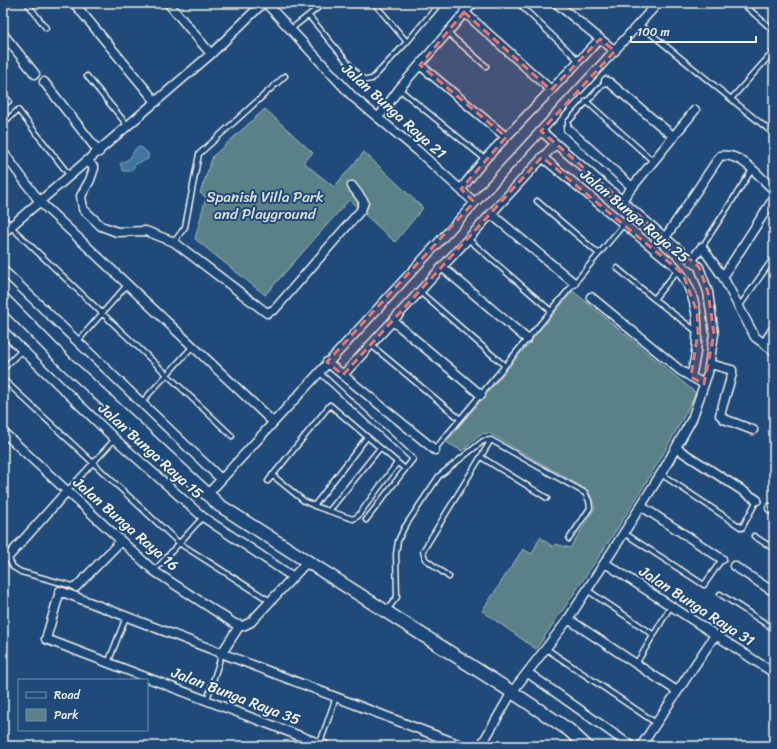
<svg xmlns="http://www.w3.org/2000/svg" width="777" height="749" font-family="Sriracha,sans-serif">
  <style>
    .green { fill: #5a8187; stroke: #a7b9b8 }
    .water { fill: #41769d; stroke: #89a7bb }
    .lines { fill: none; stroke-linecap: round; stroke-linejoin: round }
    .lane-casing { stroke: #f4f1e8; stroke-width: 7 }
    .street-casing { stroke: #f4f1e8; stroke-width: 11 }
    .secondary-casing { stroke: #f4f1e8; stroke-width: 15 }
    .lane { stroke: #1f4a7a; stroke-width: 4 }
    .street { stroke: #1f4a7a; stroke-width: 8 }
    .secondary { stroke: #1f4a7a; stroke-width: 12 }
    .marked { fill: #e27875; fill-opacity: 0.2; stroke: #e27875; stroke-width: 3; stroke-dasharray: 8 5; stroke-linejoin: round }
    .labels { text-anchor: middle; stroke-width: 4; stroke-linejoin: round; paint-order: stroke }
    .street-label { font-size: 15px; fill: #f4f1e8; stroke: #1f4a7a }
    .park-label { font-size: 15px; fill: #dde0d9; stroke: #1f4a7a }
  </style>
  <rect width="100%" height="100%" fill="#1f4a7a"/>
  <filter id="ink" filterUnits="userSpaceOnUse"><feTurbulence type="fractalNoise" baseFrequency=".025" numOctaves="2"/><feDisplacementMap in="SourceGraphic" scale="8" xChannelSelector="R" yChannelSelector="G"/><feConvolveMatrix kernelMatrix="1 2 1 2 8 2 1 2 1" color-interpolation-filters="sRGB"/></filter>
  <g filter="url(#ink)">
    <path class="green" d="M265,109L313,153L303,162L334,187L364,152L423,208L395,242L349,200L265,295L195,239L206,197L200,193L213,156Z
      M573,291L696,393C651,483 593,566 536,649L482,611L523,549L532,554L540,537L553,547L555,544L570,548L595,508L589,491L489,433L482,434L462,451L446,442Z"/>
    <path class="water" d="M141,147L148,153V159L136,164L131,171H123L120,164L130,158L136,148Z"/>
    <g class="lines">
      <defs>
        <path id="lane" d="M27,3L46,28
          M374,3L407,42
          M518,3L579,61
          M742,3L774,31
          M309,16L359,76L366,80L372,79L407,42L440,3
          M639,24L774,134
          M291,29L324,3
          M448,33L486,66
          M87,76L128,126
          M399,89L485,159
          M3,94L9,101L3,105
          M731,99L774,51
          M586,101L653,161
          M3,123L18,110L70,176
          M568,129V122L606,81
          M537,201L599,254
          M3,217L11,227L232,436
          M468,239L551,311
          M174,242L185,227L199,154L285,76
          M702,247L752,170
          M617,268L654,299L696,331
          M420,292L505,366
          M654,299L678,270
          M739,307L774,257
          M77,342L127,285
          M371,345L460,419
          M3,369L22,350
          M319,372L413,459L366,520
          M3,379L179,543L270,601
          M141,403L193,346
          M435,449L624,224
          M481,457L547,498
          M661,474L742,528L757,500
          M272,475L304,501L317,507L353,519L358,516L397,463
          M268,481L330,405L405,469
          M67,491L115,439
          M314,506L367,437
          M329,511L380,448
          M624,533L704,585L722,559
          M754,536L774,549
          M8,557L13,567L21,572L76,587
          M154,571L203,517
          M449,577L425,559L423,551L491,440
          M587,590L654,635
          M720,594L774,629
          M387,610L397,597L396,554L398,541L404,528L439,476L483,441L491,440L585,493L589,501L590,508L569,539
          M545,648L656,723
          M108,663L126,617
          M636,664L671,606
          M207,700L222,653
          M320,743L336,697"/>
        <path id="street" d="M74,3L156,102
          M168,3L211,54
          M266,3L353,97L418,151L474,202
          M556,3L615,51
          M464,12L551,90
          M3,34L35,74
          M420,65L506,137
          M606,81L610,83L674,137
          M44,82L99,152
          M378,118L399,89L473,3
          M568,129L632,187
          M3,152L40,202L273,422
          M542,157L674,265C702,296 701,338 691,377
          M88,161L94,168L90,180L81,196L83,209L101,226L117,232L146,231L174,242L267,313L275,309L361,210L364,202L352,186
          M461,189L485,159L600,39
          M621,201L695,110
          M491,214L574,283
          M3,233L211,54L263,3
          M665,238L720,156C742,152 759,177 774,190
          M691,261L702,247L723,277L755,337L774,351
          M442,267L527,339
          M3,270L221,479
          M723,277L774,198
          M591,297L681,371L704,384
          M393,321L481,395
          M3,331L115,439L203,517L293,577
          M764,344L774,328
          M327,362L435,450
          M710,364L732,370V374L720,415L724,419L753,430
          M343,375L555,144
          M3,432L154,571L235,624L243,626L251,622L307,562
          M676,448L757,500
          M207,495L658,3
          M641,506L722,559
          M770,508L774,511
          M8,557L67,491
          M605,563L774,673
          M734,566L774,592
          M76,587L121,541
          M568,619L677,691
          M222,653L240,625
          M528,673L631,746
          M326,746L46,639L60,591L463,746
          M481,746L512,692L567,621L620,539L664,469L692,419L708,373L714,334L708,292L699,267L541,131
          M641,746L715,635"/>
        <path id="secondary" d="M3,299L64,361L219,505L512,692L569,730L586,746"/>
      </defs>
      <use href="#lane" class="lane-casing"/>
      <use href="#street" class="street-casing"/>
      <use href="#secondary" class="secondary-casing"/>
      <use href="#lane" class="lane"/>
      <use href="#street" class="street"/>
      <use href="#secondary" class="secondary"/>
    </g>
  </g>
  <path class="marked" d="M464,12L551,90L600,39L615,51L541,131L699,267L708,292L714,334L704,384L691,377L698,332L697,312L683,274L542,157L343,375L327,362L474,202L461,189L506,137L420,65Z"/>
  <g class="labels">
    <g class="street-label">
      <text transform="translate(394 111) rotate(42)" y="5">Jalan Bunga Raya 21</text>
      <text transform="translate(635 216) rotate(40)" y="5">Jalan Bunga Raya 25</text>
      <text transform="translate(151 451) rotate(42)" y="5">Jalan Bunga Raya 15</text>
      <text transform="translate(126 524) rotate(41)" y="5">Jalan Bunga Raya 16</text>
      <text transform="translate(697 606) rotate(33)" y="5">Jalan Bunga Raya 31</text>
      <text transform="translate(236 696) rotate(21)" y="5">Jalan Bunga Raya 35</text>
    </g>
    <g class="park-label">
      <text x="265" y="202">Spanish Villa Park<tspan x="265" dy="17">and Playground</tspan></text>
    </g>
  </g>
  <rect width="777" height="749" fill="none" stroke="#1f4a7a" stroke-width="16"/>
  <rect x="8" y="8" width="761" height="733" fill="none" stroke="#f4f1e8" stroke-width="1.5" filter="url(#ink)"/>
  <rect x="18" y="679" width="130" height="52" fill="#1f4a7a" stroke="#748da6"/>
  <rect x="26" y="692" width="20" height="6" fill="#1f4a7a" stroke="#748da6"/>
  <text x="54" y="699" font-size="12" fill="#f4f1e8">Road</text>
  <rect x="26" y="709" width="20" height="12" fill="#5a8187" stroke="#748da6"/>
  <text x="54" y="719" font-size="12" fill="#f4f1e8">Park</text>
  <path d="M631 36v6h125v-6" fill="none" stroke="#f4f1e8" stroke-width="2"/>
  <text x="637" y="36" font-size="12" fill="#f4f1e8" stroke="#1f4a7a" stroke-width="3" paint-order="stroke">100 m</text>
</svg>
